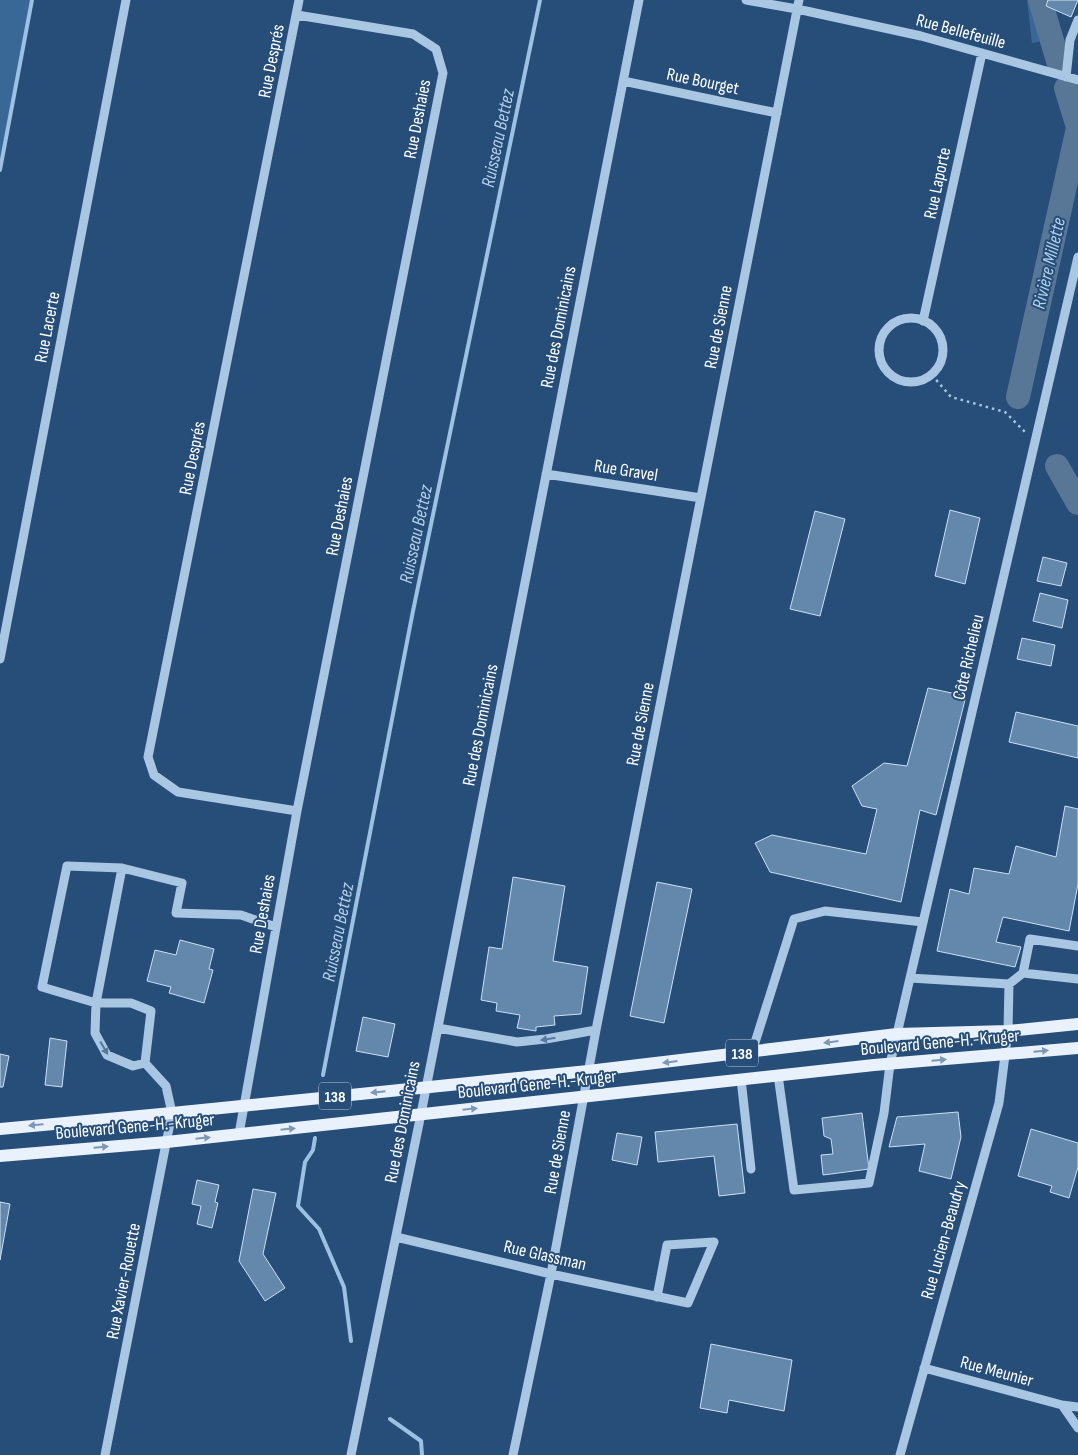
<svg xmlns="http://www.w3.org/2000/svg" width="1078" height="1455" font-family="'Sofia Sans Condensed',sans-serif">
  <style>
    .green { fill: #3a6896 }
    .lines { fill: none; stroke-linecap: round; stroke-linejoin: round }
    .stream { stroke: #9dc1e3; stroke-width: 4 }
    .river { stroke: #587695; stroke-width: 24 }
    .building { fill: #6388ac; stroke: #cbdff3 }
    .path { stroke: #a9c6e3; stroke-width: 2.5; stroke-dasharray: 2.5 4; stroke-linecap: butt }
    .minor { stroke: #a9c6e3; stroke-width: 9 }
    .major { stroke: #e8f1fc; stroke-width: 12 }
    .oneway { fill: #54789e }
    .oneway2 { fill: #7d97b4 }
    .labels { text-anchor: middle; stroke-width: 4; stroke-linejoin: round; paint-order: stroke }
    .shield { fill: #264e79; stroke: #becad7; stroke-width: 1 }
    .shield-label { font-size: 16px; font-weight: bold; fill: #fff }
    .street-label { font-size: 18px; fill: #fff; stroke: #264e79 }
    .water-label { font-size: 19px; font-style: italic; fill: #b4d0eb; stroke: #264e79 }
  </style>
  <rect width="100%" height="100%" fill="#264e79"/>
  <path class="green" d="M0,0H33L0,169Z
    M1027,0H1051L1053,39L1032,43Z"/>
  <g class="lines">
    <path class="stream" d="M0,170L32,0
      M323,1075L413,611L540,0
      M315,1138L313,1150L305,1162L298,1206L319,1229L344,1287L351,1341
      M390,1419L421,1441L422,1455"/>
    <path class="river" d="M1040,0L1059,64
      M1066,88L1078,127
      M1018,397L1078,128
      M1057,466L1078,503"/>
  </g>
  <path class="building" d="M1048,0H1078L1071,17L1046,6Z
    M950,510L980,518L965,584L935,576Z
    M815,511L845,519L820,616L790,609Z
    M1043,557L1067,563L1061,586L1037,581Z
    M1040,593L1068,600L1062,628L1033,621Z
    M1022,638L1055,645L1051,666L1017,659Z
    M928,688L966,696L936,815L920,810L901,902L770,872L755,843L772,835L866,854L877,809L862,806L852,786L884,763L907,766Z
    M1016,712L1078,726V758L1009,742Z
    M1065,806L1078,809V884L1069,931L1003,917L996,942L1021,947L1015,967L937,951L950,889L969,894L974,868L1009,874L1016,846L1056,857Z
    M513,877L565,886L553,961L588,967L581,1014L554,1016L555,1025L536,1027V1031L517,1028L520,1015L496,1011L497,1003L481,1000L489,947L502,949Z
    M657,882L692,889L664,1023L630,1016Z
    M180,940L214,949L209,969L213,970L204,1003L169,993L171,987L147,981L155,950L176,955Z
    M363,1017L395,1024L388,1057L356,1051Z
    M50,1038L67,1041L62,1087L45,1085Z
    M0,1054L9,1056L3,1087H0Z
    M958,1112L961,1137L951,1179L919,1171L925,1144L889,1147L897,1117Z
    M862,1113L869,1169L823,1175L821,1155L833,1154L831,1139L824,1136L822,1118Z
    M737,1124L745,1193L719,1196L714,1156L658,1162L655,1132Z
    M1031,1129L1078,1143V1167L1069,1198L1050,1192L1052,1186L1018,1176Z
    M617,1133L642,1137L637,1165L612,1160Z
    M197,1180L219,1185L215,1202L218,1203L212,1228L197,1224L201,1206L192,1204Z
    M253,1189L276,1193L263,1254L285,1288L265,1301L239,1261Z
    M0,1202L10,1204L0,1260Z
    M711,1344L792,1360L784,1411L729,1400L727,1413L700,1408Z"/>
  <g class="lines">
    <path class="path" d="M932,375L951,397L1005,412L1027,434"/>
    <path class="minor" d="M746,0L797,9L921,36L1078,80
      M1066,77L1070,40L1078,20
      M623,81L777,113
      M879 350a32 32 0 1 1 64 0a32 32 0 1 1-64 0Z
      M923,321L982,53
      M546,474L701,498
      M0,659L126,0
      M297,811L178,792L154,775L148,757L299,0
      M122,868L96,1003L95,1033L107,1055L133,1066L145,1063
      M1078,946L1030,939L1023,973L1078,979
      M910,978L1009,984L1023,973
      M438,1028L517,1042L546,1039L596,1030
      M752,1052L794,919L825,911L923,922
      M778,1075L794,1190L869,1183L884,1113L890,1064L1078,257
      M741,1079L751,1169
      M239,1134L297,811L443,73L436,49L413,34L297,15
      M396,1237L551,1274L688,1303L714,1242L667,1245L657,1297
      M924,1368L1062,1405L1078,1407
      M1062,1405L1078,1428
      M105,1455L172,1113L166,1086L145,1063L151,1011L131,1003H96L42,987L67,866L122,868L182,883L176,913L241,915L276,927
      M351,1455L421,1114L639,0
      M513,1455L551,1274L596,1030L799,0
      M900,1455L999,1103L1008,1031L1009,984"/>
    <path class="major" d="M0,1129L172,1113L588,1071L897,1034L1008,1031L1078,1024
      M0,1156L167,1142L874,1065L1078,1048"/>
  </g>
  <defs><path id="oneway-solid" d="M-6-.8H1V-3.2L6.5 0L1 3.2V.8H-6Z" transform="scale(1.25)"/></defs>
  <g class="oneway">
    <use href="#oneway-solid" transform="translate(548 1039) rotate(171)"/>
    <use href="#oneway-solid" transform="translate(104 1048) rotate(60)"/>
  </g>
  <g class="oneway2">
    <use href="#oneway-solid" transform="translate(831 1042) rotate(173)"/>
    <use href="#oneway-solid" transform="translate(1041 1051) rotate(-5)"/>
    <use href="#oneway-solid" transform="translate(939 1060) rotate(-5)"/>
    <use href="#oneway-solid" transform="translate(670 1062) rotate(173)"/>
    <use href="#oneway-solid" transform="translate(378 1092) rotate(174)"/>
    <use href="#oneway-solid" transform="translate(470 1109) rotate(-6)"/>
    <use href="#oneway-solid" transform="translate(36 1125) rotate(175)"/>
    <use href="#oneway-solid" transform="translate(288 1129) rotate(-6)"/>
    <use href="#oneway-solid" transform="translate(203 1138) rotate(-6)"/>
    <use href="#oneway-solid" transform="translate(101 1147) rotate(-5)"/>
  </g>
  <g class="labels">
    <g class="shield">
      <rect x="726" y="1039.5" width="32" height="27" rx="4"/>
      <rect x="319" y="1082.5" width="32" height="27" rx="4"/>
    </g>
    <g class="shield-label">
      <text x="742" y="1059">138</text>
      <text x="335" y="1102">138</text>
    </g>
    <g class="street-label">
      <text transform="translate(961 31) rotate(15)" y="6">Rue Bellefeuille</text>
      <text transform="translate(271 61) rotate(-79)" y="6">Rue Després</text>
      <text transform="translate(703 81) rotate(12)" y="6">Rue Bourget</text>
      <text transform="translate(417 119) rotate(-79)" y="6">Rue Deshaies</text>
      <text transform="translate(937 183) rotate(-78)" y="6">Rue Laporte</text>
      <text transform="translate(47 327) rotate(-79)" y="6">Rue Lacerte</text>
      <text transform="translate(558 327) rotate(-79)" y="6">Rue des Dominicains</text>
      <text transform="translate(718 327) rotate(-79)" y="6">Rue de Sienne</text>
      <text transform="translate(192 458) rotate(-79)" y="6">Rue Després</text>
      <text transform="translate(626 470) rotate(9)" y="6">Rue Gravel</text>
      <text transform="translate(339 516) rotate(-79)" y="6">Rue Deshaies</text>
      <text transform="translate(968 657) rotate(-77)" y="6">Côte Richelieu</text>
      <text transform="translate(640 724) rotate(-79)" y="6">Rue de Sienne</text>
      <text transform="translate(480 725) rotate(-79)" y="6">Rue des Dominicains</text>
      <text transform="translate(262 914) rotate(-80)" y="6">Rue Deshaies</text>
      <text transform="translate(940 1042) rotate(-5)" y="6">Boulevard Gene-H.-Kruger</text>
      <text transform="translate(537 1084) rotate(-6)" y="6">Boulevard Gene-H.-Kruger</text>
      <text transform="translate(402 1122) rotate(-79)" y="6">Rue des Dominicains</text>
      <text transform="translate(135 1126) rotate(-5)" y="6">Boulevard Gene-H.-Kruger</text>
      <text transform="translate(557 1152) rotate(-80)" y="6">Rue de Sienne</text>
      <text transform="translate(943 1240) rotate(-74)" y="6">Rue Lucien-Beaudry</text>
      <text transform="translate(545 1255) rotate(13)" y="6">Rue Glassman</text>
      <text transform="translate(123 1281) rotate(-79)" y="6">Rue Xavier-Rouette</text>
      <text transform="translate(997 1371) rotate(15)" y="6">Rue Meunier</text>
    </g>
    <g class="water-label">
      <text transform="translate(497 138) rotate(-78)" y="7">Ruisseau Bettez</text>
      <text transform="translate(1048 263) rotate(-77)" y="7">Rivière Millette</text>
      <text transform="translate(415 534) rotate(-78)" y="7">Ruisseau Bettez</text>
      <text transform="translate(337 932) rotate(-79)" y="7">Ruisseau Bettez</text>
    </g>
  </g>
</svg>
